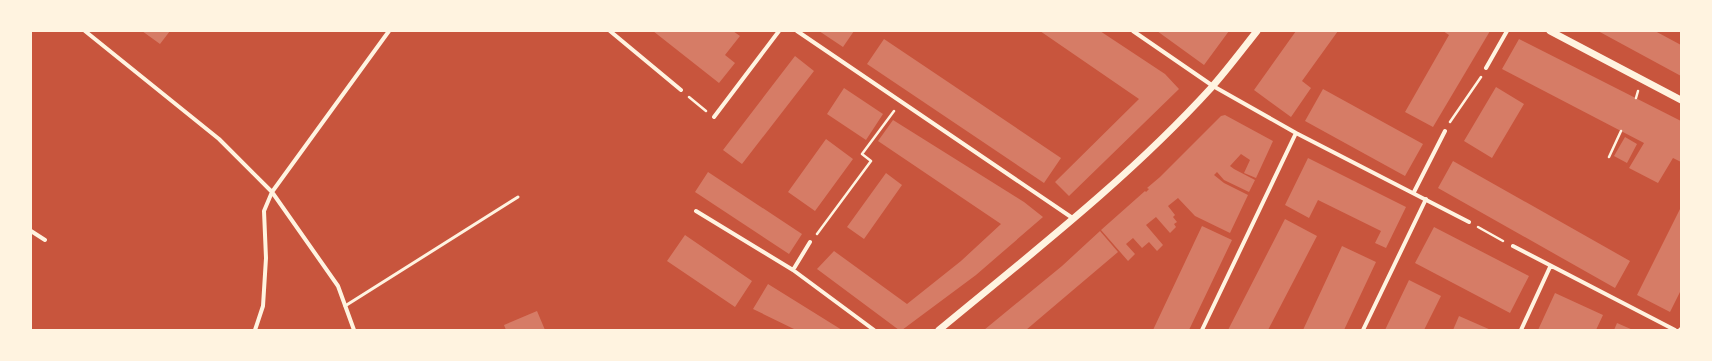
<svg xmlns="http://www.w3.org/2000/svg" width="1712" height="361" font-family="Jost,sans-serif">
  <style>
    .building { fill: #d67c66 }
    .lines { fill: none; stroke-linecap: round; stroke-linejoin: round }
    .path { stroke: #fff3e0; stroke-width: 2.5 }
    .service { stroke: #fff3e0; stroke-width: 3 }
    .minor { stroke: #fff3e0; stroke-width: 4 }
    .tertiary { stroke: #fff3e0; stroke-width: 7 }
  </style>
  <rect width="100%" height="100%" fill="#c8553d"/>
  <path class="building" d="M142,31H170L160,44Z
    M653,31H733L740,36L725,55L735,63L719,83Z
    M819,31H854L843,47Z
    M1040,31H1100L1165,74L1179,89L1069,196L1055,182L1139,99Z
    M1157,31H1229L1204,65Z
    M1296,31H1338L1302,81L1311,88L1291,117L1254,90Z
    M1443,31H1490L1433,127L1405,112L1449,35Z
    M1598,31H1655L1681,45V76Z
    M884,39L1061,158L1044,183L867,64Z
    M1519,39L1681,121V162L1673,158L1658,183L1629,168L1644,143L1502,69Z
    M795,56L814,71L742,164L723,150Z
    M1496,87L1524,104L1492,158L1464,141Z
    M844,88L883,114L866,140L827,114Z
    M1323,89L1423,144L1405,176L1305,121Z
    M1225,115L1273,141L1256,178L1244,173L1250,160L1241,154L1230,166L1234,169L1255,180L1249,192L1224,180L1217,172L1214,175L1224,183L1248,195L1230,233L1195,216L1178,198L1168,206L1175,215L1173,217L1177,222L1174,224L1176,227L1170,233L1156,217L1146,225L1163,245L1157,251L1149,242L1142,248L1133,238L1126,244L1135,254L1128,261L1101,230L1145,191L1146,192L1149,189L1147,188L1160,177L1221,116Z
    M893,120L1024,202L1043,217L976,275L902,330H899L817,269L834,251L907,304L961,261L1001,224L878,141Z
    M1625,137L1637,144L1627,163L1614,156Z
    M826,139L853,159L815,211L788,192Z
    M1308,158L1406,207L1386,248L1375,243L1381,231L1318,200L1309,218L1285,205Z
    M1453,161L1630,261L1615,288L1438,188Z
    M708,172L802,234L789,254L695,192Z
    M886,173L902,185L864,239L847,227Z
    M1681,207V290L1670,312L1637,295Z
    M1285,219L1317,236L1268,330H1228Z
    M1202,226L1232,240L1189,330H1153Z
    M1434,227L1529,276L1510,313L1415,263Z
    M1100,231L1118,252L1046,313L1026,330H984L1062,266Z
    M685,235L752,281L735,307L667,261Z
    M1342,246L1376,262L1344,330H1303Z
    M1409,280L1441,296L1424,330H1385Z
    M768,284L842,330H796L753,309Z
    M1555,293L1603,315L1596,330H1538Z
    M537,311L545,330H506L504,325Z
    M1459,316L1491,330H1453Z
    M1617,323L1633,330H1614Z"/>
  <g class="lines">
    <path class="path" d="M689,97L706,111
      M1636,98L1638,91
      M1450,122L1481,77
      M1609,157L1621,131
      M1478,227L1503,241
      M817,234L871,161L862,154L894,111"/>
    <path class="service" d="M345,306L518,197"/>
    <path class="minor" d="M85,31L219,139L272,192L338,286L354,330
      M610,31L681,90
      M797,31L1074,219
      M1133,31L1213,86L1296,133L1469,222
      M1486,68L1507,31
      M714,117L779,31
      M1414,192L1445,131
      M696,211L793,270L874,330
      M31,231L45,240
      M1513,246L1675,330
      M793,270L810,242
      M255,330L263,306L266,258L264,211L272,192L389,31
      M1202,330L1296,133
      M1363,330L1426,199
      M1521,330L1550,267
      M1680,330L1681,329"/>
    <path class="tertiary" d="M1550,31L1681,100
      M939,330C1032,253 1129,178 1211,88C1227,70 1242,50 1257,31"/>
  </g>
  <rect width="1712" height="361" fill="none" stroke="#fff3e0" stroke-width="64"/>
</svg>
